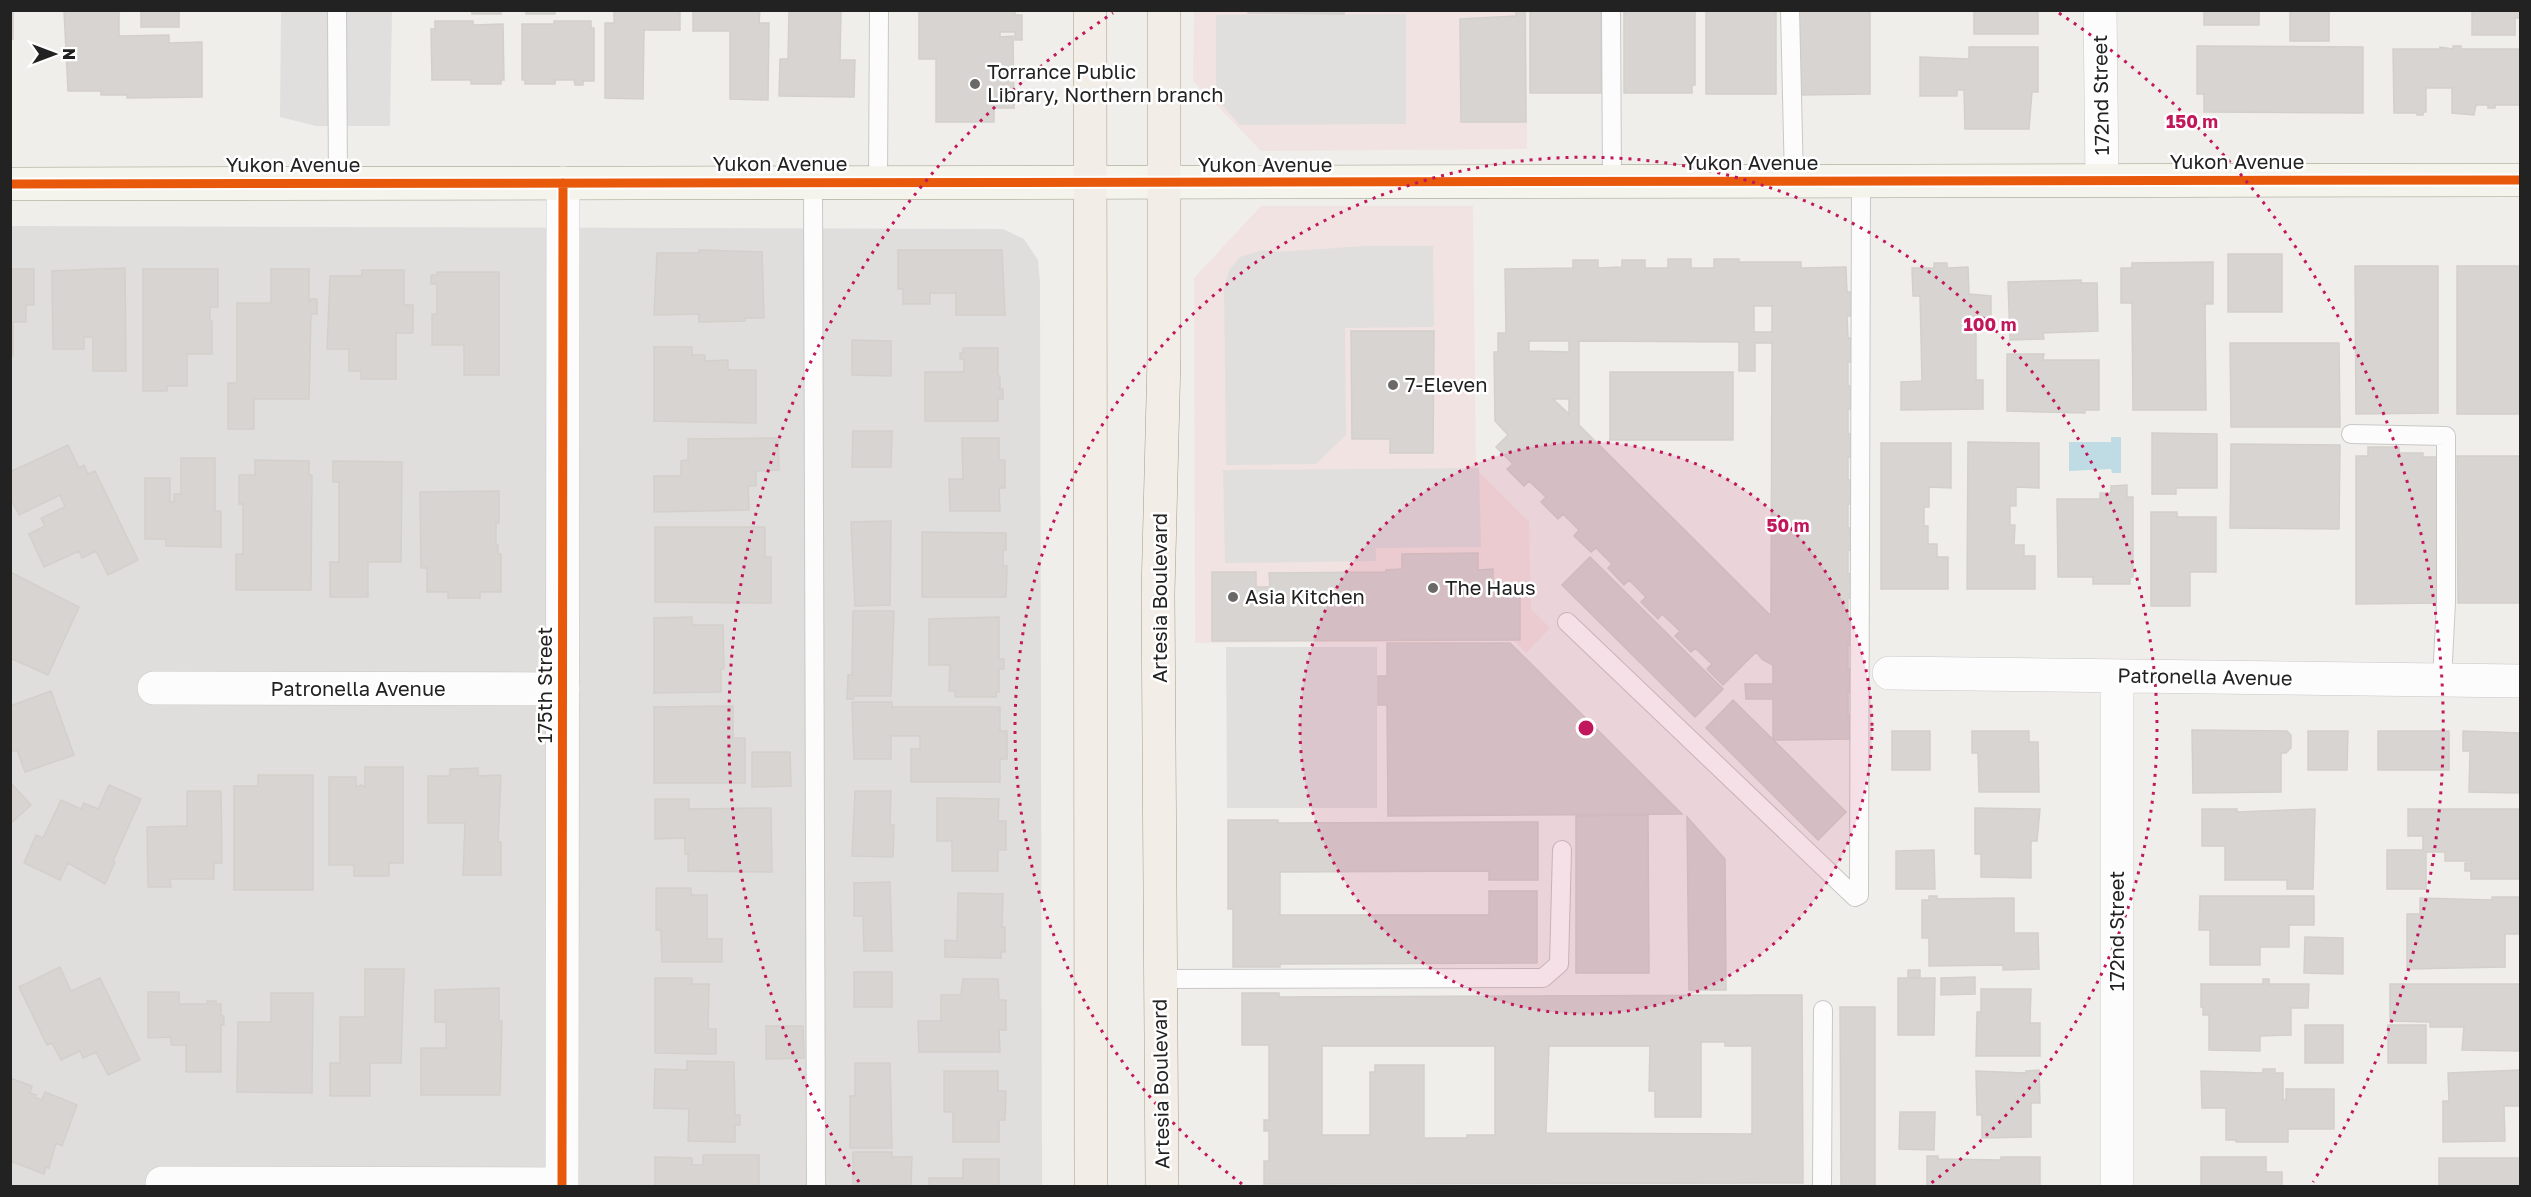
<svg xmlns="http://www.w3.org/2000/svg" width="2531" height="1197" font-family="'Golos Text',sans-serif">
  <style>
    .residential { fill: #dfdedc }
    .commercial { fill: #f1e3e1 }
    .parking { fill: #e0dfde }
    .water { fill: #bfdbe3 }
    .building { fill: #d7d4d2; stroke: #d3d0cc; stroke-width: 1.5; fill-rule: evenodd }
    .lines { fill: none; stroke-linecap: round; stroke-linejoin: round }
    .lane-casing { stroke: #c9c8c7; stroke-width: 20 }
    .street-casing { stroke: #c9c8c7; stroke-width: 34 }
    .secondary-casing { stroke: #999a82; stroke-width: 34 }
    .primary-casing { stroke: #a79c86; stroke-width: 34 }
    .lane { stroke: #fdfcfc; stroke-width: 18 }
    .street { stroke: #fdfcfc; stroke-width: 33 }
    .secondary { stroke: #f4f4ed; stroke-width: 33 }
    .primary { stroke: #f3ede7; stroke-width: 33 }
    .cycleway-casing { stroke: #fff; stroke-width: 13 }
    .cycleway { stroke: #e8590c; stroke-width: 9 }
    .ring { fill: none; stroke: #c2185b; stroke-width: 3; stroke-dasharray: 3 6 }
    .poi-dot { fill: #6a6968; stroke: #fff; stroke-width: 2 }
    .labels { text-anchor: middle; stroke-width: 5; stroke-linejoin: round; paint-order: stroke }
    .poi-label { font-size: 20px; fill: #222; stroke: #fff; text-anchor: start }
    .street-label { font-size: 20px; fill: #222; stroke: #fff }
    .centre { fill: #c2185b; stroke: #fff; stroke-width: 3 }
    .ring-label { font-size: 18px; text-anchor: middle; font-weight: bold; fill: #c2185b; stroke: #fff; stroke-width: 5; stroke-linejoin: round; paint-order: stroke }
  </style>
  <rect width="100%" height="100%" fill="#f0eeeb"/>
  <path class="residential" d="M11,226L1003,229L1024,239L1038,260L1040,282L1042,1186H11Z"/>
  <path class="commercial" d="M1194,11H1527V149L1261,151L1193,81Z
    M1261,206H1473L1476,469L1529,522L1531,609L1550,628L1526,653L1514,641L1195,643L1194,278Z"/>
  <path class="parking" d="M281,11H392L390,126H316L280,117Z
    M1406,14V124L1240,125L1216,98V15Z
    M1365,246H1433L1434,327L1345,328L1346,435L1316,464L1226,465L1224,288L1229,270L1240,257L1263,250L1278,252Z
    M1479,468L1481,547L1376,548V561L1225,563L1223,470Z
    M1226,647H1377V808H1227Z"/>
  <path class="water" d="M2111,437H2121V473H2112L2111,469L2069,471V442H2111Z"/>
  <path class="building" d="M10,10H13V39H10Z
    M64,10H125L119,12V36L169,35V43L202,42V97L127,98V95H101V91H68Z
    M141,10H179V27H141Z
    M472,10H501V14H472Z
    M526,10H555V14H526Z
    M614,10H680V30H644L643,99L605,98V23H614Z
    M693,10H760L759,23H769L768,100L730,99V31H693Z
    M789,10H841L840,60H855L854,97L779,96L780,59H788Z
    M919,10H1015V15H1022V40H1015V32H1000V37L1013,36L1014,108H994V122H936V59H919Z
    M1248,10H1344V14L1248,13Z
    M1516,10H1525L1526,122H1461L1460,19L1516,16Z
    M1530,10H1601V93H1530Z
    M1624,10H1695V85H1692V93H1624Z
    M1706,10H1776V94H1706Z
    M1799,10H1870V94L1799,95Z
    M1974,10H2038V34H1974Z
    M2204,10H2259V25H2204Z
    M2290,10H2329V41H2290Z
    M2472,10H2520V18H2515V35H2472Z
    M435,21H473V25L503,24L504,80H501V84H471V80H432L431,29H435Z
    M554,21H591V28H594V81H583V85H575L574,80H555V84H525V80H522V24H554Z
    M2197,46L2363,47V113L2204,112V94H2197Z
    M2453,46H2461V49H2520V105H2495V108H2488V105H2476L2474,115L2452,113V88H2426V112H2423V115H2417V113H2394L2393,49H2440V47L2453,49Z
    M1969,47H2038V92H2032L2029,129H1965L1964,90H1957V96H1920V57L1969,59Z
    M699,250L762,252L764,318H745V321L699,322V314L654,315L657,253H699Z
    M898,250H1002L1005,315H956V293H930V304H903V289H898Z
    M2228,254H2282V312H2228Z
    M1668,259H1691V268H1714V259H1739V262H1801V268L1846,267L1847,292H1855V316H1847L1848,338H1854V362H1848V386H1854L1855,409H1848V434H1855V457H1848V480H1855V504H1848V528H1855V550H1848V574L1855,573V598H1848V622H1855V645H1848V669H1855V691L1848,692V715H1854L1855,739L1773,740V699H1746L1745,684H1773V665L1763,660L1756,652L1723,685L1707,669L1712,664L1695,648L1691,652L1675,636L1680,631L1662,614L1658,619L1641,602L1646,597L1629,580L1624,585L1608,568L1612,564L1596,548L1591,552L1574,536L1579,530L1563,514L1558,519L1541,502L1546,497L1529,481L1524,486L1507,469L1513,464L1496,447L1508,435L1495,421L1494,352H1498V333H1506L1505,269L1573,268V260H1598V268L1622,267V260H1645V268H1668ZM1754,306H1772V332H1754ZM1529,341H1569V352L1529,351ZM1579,341L1739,342V371H1755V343H1772L1771,616L1579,425ZM1553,399H1569V414Z
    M2213,262V304H2205L2206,410H2133L2132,303H2121V268H2132V263Z
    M1934,263H1947V268L1968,267L1969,294L1991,296V324H1976V380H1983V409L1901,410V382L1922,381L1920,296H1913L1912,268H1934Z
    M2355,266H2438V413L2356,414Z
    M2457,266H2520V414H2457Z
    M125,268L126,371H93V337H84V349H53L52,271Z
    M10,269H34V305H26V322H13V356H10Z
    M143,269H218V307H210V321H212V354H187V386H167V391H143Z
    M271,269H309V303L311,299H317V314H311L309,399H254V429H228V383H237V303H271Z
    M362,270H404V305H413V333H396V379H361V371H349V349H327L330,276H362Z
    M437,272H499V375H464V345H432V314H437V284H431V275H437Z
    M2081,280V283H2097L2098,331L2043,333L2044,339L2010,340L2008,282Z
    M1351,331H1434L1433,453H1390V439H1352Z
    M852,340L891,341V376L852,375Z
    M2230,343H2339L2340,427H2231Z
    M654,347H692V355H705V361L728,360V370H756V423L654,421Z
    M963,348H998V376H1000V388L998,389H1003V399H998V421H925V372H964V359H960V353H963Z
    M2007,354H2044L2043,360H2099V410H2085V413L2007,411Z
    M1610,372H1733V440H1610Z
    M853,431H892L891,467H852Z
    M2152,433L2217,434V488H2176V494H2152Z
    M778,438L779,470L756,471V486H748L749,510L654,512V476H681V461L688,460V439Z
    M962,438H999V460H1005V488H999L1000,511H950L949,479H963Z
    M1968,442L2039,443V488L2016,487V506H2010V525H2015L2014,545H2024V556H2035V589H1967Z
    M1881,443H1951V488L1929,487V507H1924V526H1928V544H1937V557H1948V589H1881Z
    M2231,444L2340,445L2339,529L2230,528Z
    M68,445L79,468L84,465L88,474L95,471L138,560L108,575L96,551L82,558L79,551L44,567L29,534L45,526L41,518L65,507L60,495L19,515L10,497V472Z
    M2368,447H2399V453H2423V457H2438V603L2356,604V456H2368Z
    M2457,456H2520V603H2458Z
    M181,458H215V511H221V547L166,546V539H145V478H170V502H174V494H181Z
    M255,460L309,461V475H312L311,590H236V554H243V504H239V475H255Z
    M333,461L402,462L401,562H368V597H330V562H339V482H333Z
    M2127,485V497H2133V577H2130V584H2093V577H2058L2057,499H2100V493H2111V486Z
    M499,491V523H496V545H498V554H501V592H480V598H448V592H427V568H421L420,492Z
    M2151,512H2177V517H2216V572H2190V606H2151Z
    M891,521L890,605L855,606L851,522Z
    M655,527H765V557H771V603L655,602Z
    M922,532L1006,533V550H1003V566H1007L1006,597H922Z
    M1478,553V570L1493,569V594H1520V640L1212,641V572H1256V587H1270L1269,573L1386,572V570L1402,569V554Z
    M1590,557L1723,689L1695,717L1562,585Z
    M10,572L79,607L48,675L10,658Z
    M853,611H894L891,696H854V699H847L848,675H852Z
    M692,617V625H723L724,669H721V692L654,693V618Z
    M999,617V659H1004V669H999V692H996V697H955V691H949L950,665H929V619Z
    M1387,643H1510L1682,814L1388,816L1387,705H1378V676H1387Z
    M51,691L74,755L25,772L17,750L10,752V706Z
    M1733,700L1846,812L1818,840L1706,728Z
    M852,702H892V707H1000V731H1007V759H1000V782H911V749H920V736H891V759H854Z
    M733,706V738H745V783H654V707Z
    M2192,730L2287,731L2291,735V748L2286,753H2281V792L2193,793Z
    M1892,731H1930V770H1892Z
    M1972,731H2029V742H2038L2039,792H1979L1978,753H1972Z
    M2308,731H2348L2347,770H2308Z
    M2378,731H2449V770H2378Z
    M2463,731L2520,733V793L2469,792L2470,751H2463Z
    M752,752H790L791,786L752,787Z
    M365,767H403V863H389V876H354V865H329V777H356V787L361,785L365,787Z
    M478,768V776L501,775L498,842H501V875H463L465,823H428V776H450V769Z
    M258,775H313V890H234V786H258Z
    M10,782L31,805L10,824Z
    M109,785L141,799L113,861L115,862L105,884L68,863L60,880L24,863L36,835L43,838L61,800L81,809L84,803L98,809Z
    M187,791H221L222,863H214V879H170L171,887H148L147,827L187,826Z
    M855,791H891L890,825H894L893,857L852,856Z
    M937,798L999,799L998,821H1006V850H998V871H952V841H937Z
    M655,799H689V809L771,808L772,872L688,871V853L685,854V838L655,839Z
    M1975,808L2040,809L2037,841H2031V878L1981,877V854H1975Z
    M2202,809H2237V812L2315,809L2313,889H2287V880H2225V846H2202Z
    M2408,809H2520V879H2471V871H2465V863H2471V861H2445V852H2426V889H2387V850H2423V836H2408Z
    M1648,815L1649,973H1576V816Z
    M1687,817L1725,859L1726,990H1689Z
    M1228,820H1278V823L1538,822V880H1489V871L1280,872V915H1489V891H1537V963L1280,964V967H1233V909H1228Z
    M1934,850L1935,889H1896V851Z
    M890,882L892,951H864L863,916H854V883Z
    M656,888H691V895H707V939H722V962H662L661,930H656Z
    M958,893L1003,894L1002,927H1005V952H1001V958L945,957V940L957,941Z
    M1929,896H1937V899L2014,898V933H2038L2039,969L2003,970V965L1929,966V938H1922V900H1929Z
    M2200,896H2314V925H2289V947H2260V965H2210V930H2199Z
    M2492,897H2520V934H2505V967L2407,969V914H2420V898L2492,900Z
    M2305,937L2343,938V974L2304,973Z
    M60,967L71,991L100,978L140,1060L108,1075L96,1052L83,1058L80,1051L61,1060L52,1043L47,1045L19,987Z
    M365,969H404L401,1063H370V1096H330V1063H340V1017H365Z
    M1908,970H1920V978H1908Z
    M854,972H892V1007H854Z
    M1975,977V994L1941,995V978Z
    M655,978H692V984H709L708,1029H716V1054L655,1053Z
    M1898,978H1935L1934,1035H1898Z
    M963,979H998L999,1000H1006V1030H999L1000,1052H919L918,1021H941V995H961Z
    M2263,979H2269V984H2309L2308,1008H2291V1035L2260,1036V1051L2209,1050V1015H2203V1007H2201V984H2263Z
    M2390,984H2520V1051L2462,1050L2464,1027H2430V1022L2390,1021Z
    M499,988V1021H502L500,1095H421V1048H446V1022H435V990Z
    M1981,989H2031L2030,1023H2040V1056H1976L1977,1012H1981Z
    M148,992H179V1004H207V1001H216V1004H221V1016H224V1025H221V1072H186V1045H171V1037L148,1038Z
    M271,993H313L312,1093L237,1092L238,1022H271Z
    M1242,993H1279V997L1802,995L1803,1183L1264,1184V1161H1269V1131H1264V1120H1269V1045H1242ZM1701,1042H1725V1046H1752V1134L1546,1133L1549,1046H1650L1649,1091H1655V1117H1701ZM1322,1046H1495V1135H1467V1138H1424V1065H1375V1072H1370V1135H1322Z
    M1840,1007H1875V1186H1841Z
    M2305,1025H2343V1063H2305Z
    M2388,1025H2426V1063H2388Z
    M766,1026H803L804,1058L766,1059Z
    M687,1061L734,1062L735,1115H740V1125H735V1142L688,1141L689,1109L654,1108L655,1069L687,1070Z
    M855,1063H890L892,1148H850V1096H855Z
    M2263,1069H2275V1073H2283V1100H2286V1089H2334V1129H2288V1142H2236V1140H2226V1108H2202L2201,1071L2263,1073Z
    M2039,1070L2040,1103H2031V1137L1982,1138V1115H1977L1976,1071L2026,1073V1071Z
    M2520,1070V1106H2504L2505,1141L2443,1142V1101H2449L2448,1073Z
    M944,1071H998V1091H1006L1005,1120H999V1142H953V1112H944Z
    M10,1078L32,1086L30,1093L36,1095L34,1097L42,1100L45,1092L77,1105L62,1146L56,1143L49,1168L46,1167L44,1174L10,1161Z
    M1900,1112H1935L1934,1150L1899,1149Z
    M853,1152H892V1157H912L911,1185L853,1186Z
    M703,1155H759V1186H655V1157L692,1158V1165H703Z
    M1927,1156H1938V1159L2001,1160V1157H2040V1186H1927Z
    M2201,1157H2266V1172H2282V1186H2201Z
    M2439,1158H2520V1186H2439Z
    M963,1159H999V1186H929V1178H963Z"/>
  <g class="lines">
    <defs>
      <path id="lane" d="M337,10L338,183
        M1611,10L1612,182
        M1790,10L1794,181
        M813,182L816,1186
        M878,182L879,10
        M2351,434L2446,436V602L2442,680
        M1567,622L1855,897L1859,895L1861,181
        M1160,979L1543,978L1559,964L1562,850
        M1822,1186L1823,1010"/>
      <path id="street" d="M2100,10L2102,180
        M1889,673L2520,681
        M2117,676V1186
        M154,688L563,689
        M162,1183L562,1184
        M562,1186L563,183"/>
      <path id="secondary" d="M10,184L2520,180"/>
      <path id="primary" d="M1090,10L1091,1186
        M1162,1186L1158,593L1164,358V10"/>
    </defs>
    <use href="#lane" class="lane-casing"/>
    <use href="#street" class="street-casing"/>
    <use href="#secondary" class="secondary-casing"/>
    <use href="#primary" class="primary-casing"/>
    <use href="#lane" class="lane"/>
    <use href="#street" class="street"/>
    <use href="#secondary" class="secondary"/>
    <use href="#primary" class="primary"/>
    <defs>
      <path id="cycleway" d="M10,184L2520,180
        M562,1186L563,183"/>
    </defs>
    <use href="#cycleway" class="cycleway-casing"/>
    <use href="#cycleway" class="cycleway"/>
  </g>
  <circle cx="1586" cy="728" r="286" fill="#c2185b" fill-opacity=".12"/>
  <g class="ring">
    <circle cx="1586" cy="728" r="286"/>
    <path d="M1242 1184A571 571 0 1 1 1930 1184"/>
    <path d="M859 1182A857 857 0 0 1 1113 13M2059 13A857 857 0 0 1 2313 1182"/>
  </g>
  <g class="poi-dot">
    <circle cx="975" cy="84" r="6"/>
    <circle cx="1393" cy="385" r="6"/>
    <circle cx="1433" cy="588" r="6"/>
    <circle cx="1233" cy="597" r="6"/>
  </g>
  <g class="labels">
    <g class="poi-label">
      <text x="987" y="79">Torrance Public<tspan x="987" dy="23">Library, Northern branch</tspan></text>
      <text x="1405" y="392">7-Eleven</text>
      <text x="1445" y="595">The Haus</text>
      <text x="1245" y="604">Asia Kitchen</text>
    </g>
    <g class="street-label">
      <text transform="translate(2101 95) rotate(-91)" y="7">172nd Street</text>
      <text x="2237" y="169">Yukon Avenue</text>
      <text x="1751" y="170">Yukon Avenue</text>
      <text x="780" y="171">Yukon Avenue</text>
      <text x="293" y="172">Yukon Avenue</text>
      <text x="1265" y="172">Yukon Avenue</text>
      <text transform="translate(1160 598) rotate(-90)" y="7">Artesia Boulevard</text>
      <text transform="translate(2205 677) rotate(1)" y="7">Patronella Avenue</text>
      <text transform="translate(545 685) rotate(-90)" y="7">175th Street</text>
      <text x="358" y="696">Patronella Avenue</text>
      <text transform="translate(2117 931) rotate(-90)" y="7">172nd Street</text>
      <text transform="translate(1161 1084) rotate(-91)" y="7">Artesia Boulevard</text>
    </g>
  </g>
  <circle cx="1586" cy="728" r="9" class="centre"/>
  <g class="ring-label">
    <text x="2192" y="128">150 m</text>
    <text x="1990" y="331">100 m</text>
    <text x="1788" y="532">50 m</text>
  </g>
  <rect width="2531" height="1197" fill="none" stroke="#222222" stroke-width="24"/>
  <g transform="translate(54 54) rotate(90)" stroke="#ffffff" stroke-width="4.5" paint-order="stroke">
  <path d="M0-4.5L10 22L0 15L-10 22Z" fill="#222222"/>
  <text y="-9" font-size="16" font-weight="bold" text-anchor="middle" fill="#222222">N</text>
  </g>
</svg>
